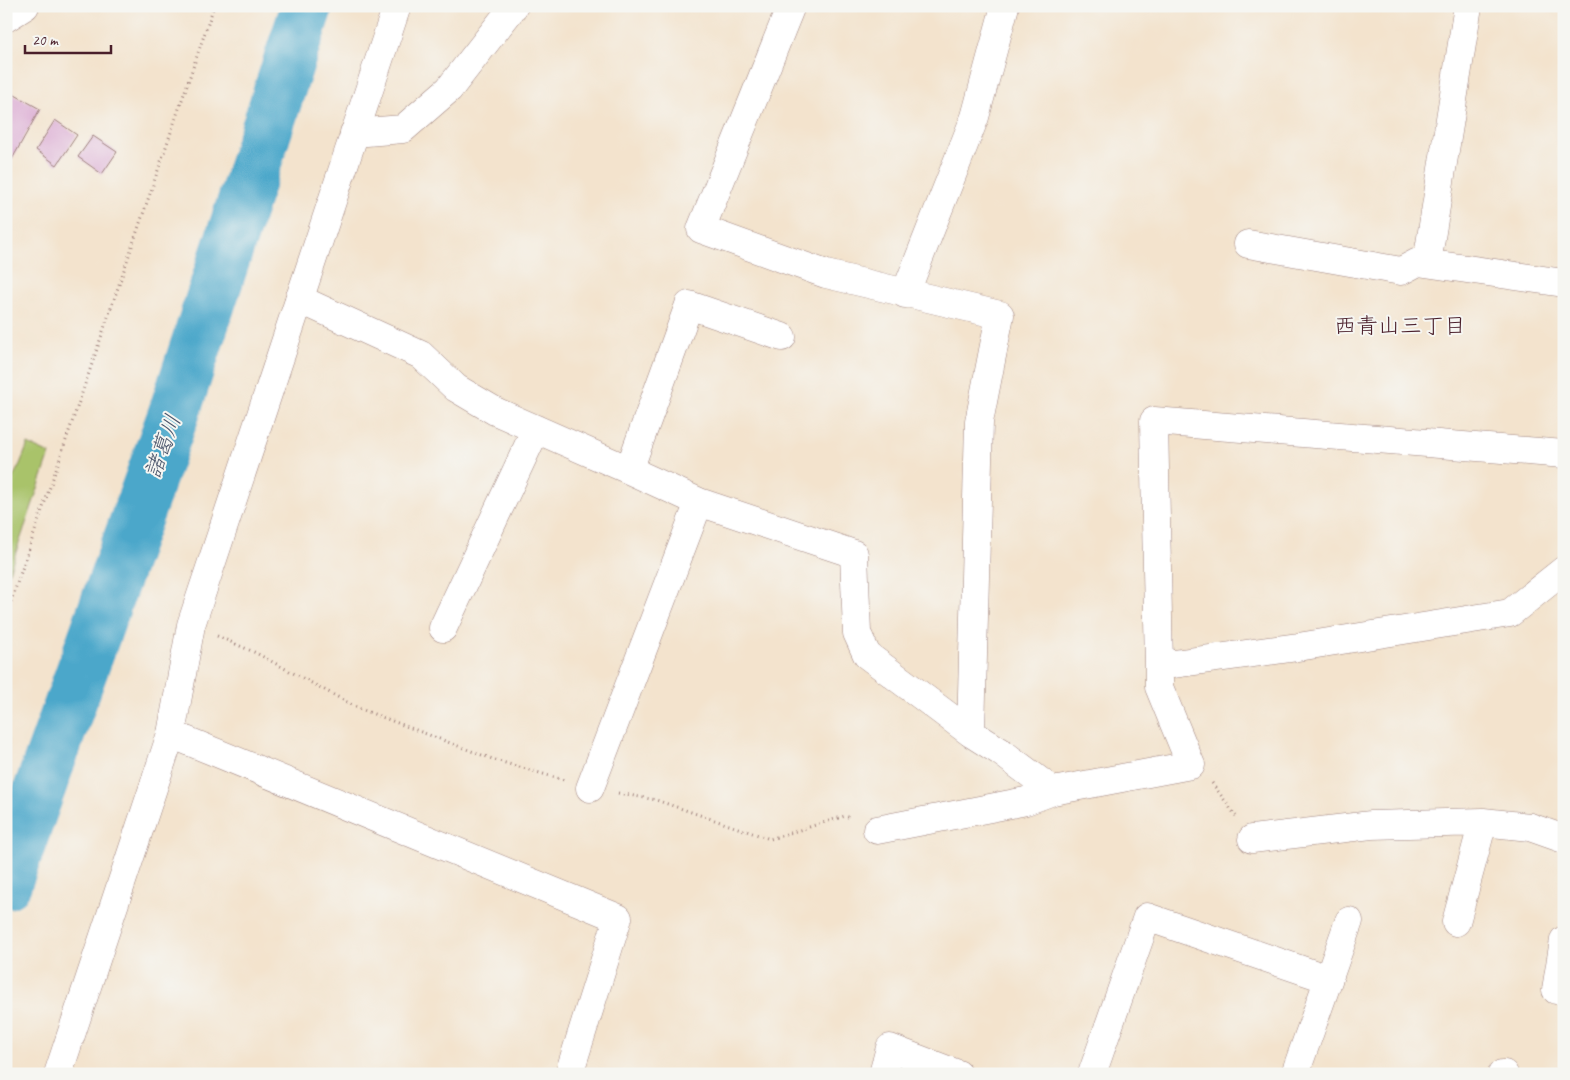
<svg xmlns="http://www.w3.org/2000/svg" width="1570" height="1080" font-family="Caveat,'Klee One',sans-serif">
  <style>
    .green { fill: #a9c36a; stroke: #7a714a }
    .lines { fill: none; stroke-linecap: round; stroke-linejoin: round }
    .river { stroke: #4ca7ca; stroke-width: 52 }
    .building { fill: #daa8d2 }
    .minor-casing { stroke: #9e817c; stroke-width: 29 }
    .tertiary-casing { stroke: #9e817c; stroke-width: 29 }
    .path { stroke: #9e817c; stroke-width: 3; stroke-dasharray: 1 4; stroke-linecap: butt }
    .minor { stroke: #fff; stroke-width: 28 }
    .tertiary { stroke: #fff; stroke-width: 28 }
    .labels { text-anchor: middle; stroke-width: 4; stroke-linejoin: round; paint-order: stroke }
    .neighbourhood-label { font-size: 22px; fill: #4a1f2b; stroke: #f6f6f2 }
    .water-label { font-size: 22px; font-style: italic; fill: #4b556b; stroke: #f6f6f2 }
  </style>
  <rect width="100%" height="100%" fill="#f6f6f2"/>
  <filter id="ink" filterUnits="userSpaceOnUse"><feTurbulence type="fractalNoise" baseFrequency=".02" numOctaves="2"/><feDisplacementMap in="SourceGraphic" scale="10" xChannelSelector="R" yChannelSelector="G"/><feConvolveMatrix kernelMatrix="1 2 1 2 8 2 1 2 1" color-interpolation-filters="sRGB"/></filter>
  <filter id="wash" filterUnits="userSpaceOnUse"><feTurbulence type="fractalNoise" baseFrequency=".0096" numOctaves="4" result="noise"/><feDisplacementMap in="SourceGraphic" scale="20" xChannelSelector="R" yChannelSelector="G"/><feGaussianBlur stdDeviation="1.12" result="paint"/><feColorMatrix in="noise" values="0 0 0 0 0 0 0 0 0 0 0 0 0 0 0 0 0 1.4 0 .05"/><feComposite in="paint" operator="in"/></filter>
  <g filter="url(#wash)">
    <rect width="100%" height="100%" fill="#f3e3cd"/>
    <path class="green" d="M28,444L50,454L6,581V490L20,464Z"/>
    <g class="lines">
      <path class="river" d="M6,883L174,413L307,6"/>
    </g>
    <g id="blocks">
      <path class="building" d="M6,90L40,109L11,161L6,158Z
        M55,120L77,135L57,165L36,150Z
        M93,136L117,152L102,174L78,157Z"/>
    </g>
  </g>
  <g filter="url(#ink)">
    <use href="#blocks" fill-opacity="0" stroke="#9e817c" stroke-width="1"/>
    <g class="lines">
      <defs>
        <path id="minor" d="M791,6L701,229L826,274L1000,315L979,422L971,733
          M6,18L25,6
          M354,133L403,129L449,89L514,6
          M1248,244L1401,271L1418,262L1564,283
          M1427,263L1468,6
          M905,294L975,117L1005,6
          M299,299L421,355L456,388L495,411L629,470
          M782,337L689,305L629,470L699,502L854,554L857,633L867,655L971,733L1001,752L1053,791
          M443,628L536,429
          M1159,666L1154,421L1564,454
          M171,734L618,918L569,1074
          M590,788L699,502
          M877,830L1026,801L1053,791L1191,765L1159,687V666L1298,647L1510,613L1564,570
          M1252,839L1371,825L1483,822L1530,827L1564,839
          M1456,922L1483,822
          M1556,990L1564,940
          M883,1074L890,1048L958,1074
          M1092,1074L1147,917L1328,979
          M1295,1074L1349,921
          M1502,1074H1504"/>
        <path id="tertiary" d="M58,1074L171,734L191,625L397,6"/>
      </defs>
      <use href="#minor" class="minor-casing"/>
      <use href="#tertiary" class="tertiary-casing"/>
      <path class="path" d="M6,616L214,6
        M217,636L256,653L358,708L495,760L564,780
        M1212,783L1236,816
        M618,793L656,800L770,839L845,816L851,818"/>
      <use href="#minor" class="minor"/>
      <use href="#tertiary" class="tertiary"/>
    </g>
  </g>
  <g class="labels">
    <g class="neighbourhood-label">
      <text x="1400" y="333">西青山三丁目</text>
    </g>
    <g class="water-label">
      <text transform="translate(162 446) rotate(-70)" y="8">諸葛川</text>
    </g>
  </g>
  <rect width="1570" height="1080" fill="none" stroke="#f6f6f2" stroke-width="25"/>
  <path d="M25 45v8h86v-8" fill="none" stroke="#4a1f2b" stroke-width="2.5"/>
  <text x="32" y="45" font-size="15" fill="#4a1f2b" stroke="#f6f6f2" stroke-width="4" paint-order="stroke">20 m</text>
</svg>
